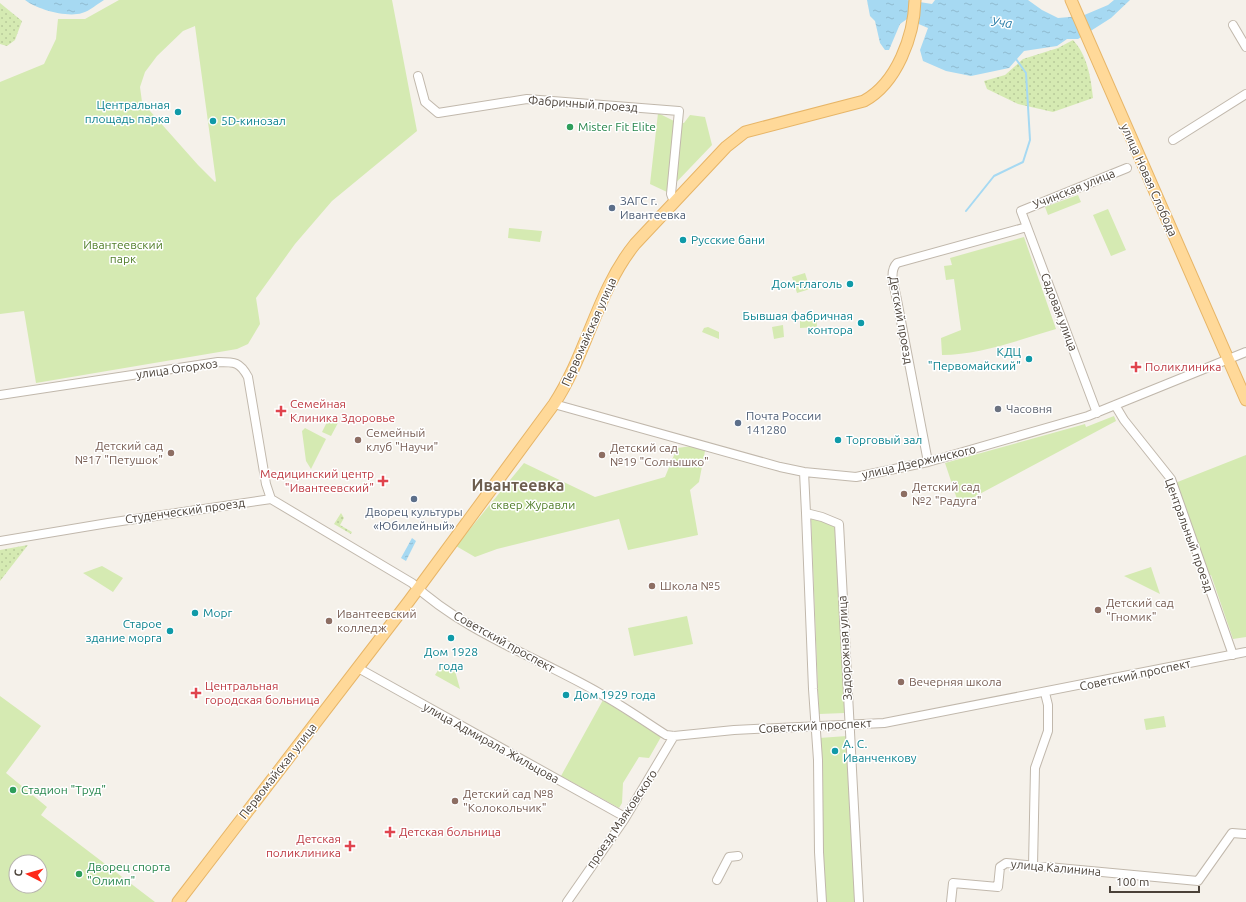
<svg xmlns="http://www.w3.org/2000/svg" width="1246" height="902" font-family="Ubuntu,sans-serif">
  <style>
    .grass { fill: url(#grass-dots) }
    .park { fill: #d5eab2; fill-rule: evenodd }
    .water { fill: url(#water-ripples) }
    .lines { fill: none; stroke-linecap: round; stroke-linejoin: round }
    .stream { stroke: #a6d9f2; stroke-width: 2 }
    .minor-casing { stroke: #c1b8ac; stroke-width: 10 }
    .major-casing { stroke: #e7b567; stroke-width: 13 }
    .minor { stroke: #fff; stroke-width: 8 }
    .major { stroke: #ffd999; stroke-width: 11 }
    .culture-dot { fill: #0f9aa8; stroke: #fff; stroke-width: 1.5 }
    .leisure-dot { fill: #2e9e5b; stroke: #fff; stroke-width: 1.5 }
    .service-dot { fill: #5c6f8a; stroke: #fff; stroke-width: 1.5 }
    .health-dot { fill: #e0444e; stroke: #fff; stroke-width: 1.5 }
    .worship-dot { fill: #6b7280; stroke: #fff; stroke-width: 1.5 }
    .education-dot { fill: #8d6e63; stroke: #fff; stroke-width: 1.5 }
    .labels { text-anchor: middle; stroke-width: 3; stroke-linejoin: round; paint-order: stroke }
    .street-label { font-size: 12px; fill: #4a4138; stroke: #fff }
    .culture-label { font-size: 12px; fill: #0d838f; stroke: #fff; text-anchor: start }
    .leisure-label { font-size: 12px; fill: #27864d; stroke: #fff; text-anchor: start }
    .service-label { font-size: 12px; fill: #4e5e75; stroke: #fff; text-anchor: start }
    .park-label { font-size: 12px; fill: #507e29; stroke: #fff }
    .health-label { font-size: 12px; fill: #be3a42; stroke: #fff; text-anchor: start }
    .worship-label { font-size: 12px; fill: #5b616d; stroke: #fff; text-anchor: start }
    .education-label { font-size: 12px; fill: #785e54; stroke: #fff; text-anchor: start }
    .water-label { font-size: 13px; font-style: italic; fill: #2a7ea8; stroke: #fff }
    .district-label { font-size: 16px; font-weight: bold; fill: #6d5e4f; stroke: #fff }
  </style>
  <defs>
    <pattern id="grass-dots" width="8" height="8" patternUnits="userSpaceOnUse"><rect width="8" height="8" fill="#d5eab2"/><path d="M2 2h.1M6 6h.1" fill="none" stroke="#b8ca9a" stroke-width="1.8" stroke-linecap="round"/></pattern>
    <pattern id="water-ripples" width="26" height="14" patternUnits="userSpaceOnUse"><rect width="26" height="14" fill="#a6d9f2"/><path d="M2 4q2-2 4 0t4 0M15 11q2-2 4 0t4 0" fill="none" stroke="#90bbd0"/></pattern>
  </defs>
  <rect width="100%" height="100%" fill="#f5f1ea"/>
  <path class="grass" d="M0,3L22,21L15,40L7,46L0,44Z
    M1073,40C1087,55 1091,77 1093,98L1053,112L1018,104L987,89L984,81L1005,75L1023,59L1058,48Z
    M341,513L344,518L340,525L352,532L351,534L334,524Z
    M28,545L0,581V550Z"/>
  <path class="park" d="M119,0H392L417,131L332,201L295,244L256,298L260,324L248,344L237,349L36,383L24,311L0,314V82L44,64L56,39L58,19H85ZM195,26L216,181L215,182L198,165L142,102L140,87L145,72L157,56L183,31Z
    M658,113L676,122L684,123L690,115L705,117L712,145L667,192L650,184Z
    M1078,195L1081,202L1048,215L1045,207Z
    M1108,209L1126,250L1111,256L1093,215Z
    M509,228L542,231L540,242L508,238Z
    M1024,237L1056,329C1019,340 980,355 942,355L941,338L961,330L954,279L946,280L944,266L952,265L950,258Z
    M805,273L810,289L797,293L792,277Z
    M816,314L817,327L800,328V318Z
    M783,325L784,337L774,339L772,327Z
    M708,327L719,332V339L702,332L704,328Z
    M330,416L339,421L331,436L322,432Z
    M1114,416L1116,421L959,505L945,463L1085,424L1086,427Z
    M305,428L326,439L311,469L306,461L302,431Z
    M692,446L705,451L699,482L690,490L698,535L628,550L619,519L497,549L475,557L456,546L524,463L595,497L665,477L677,448Z
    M1246,455V637L1233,639L1211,575L1208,576L1175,483Z
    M811,517L835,526L845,713L819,714Z
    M102,566L123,578L113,592L83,573Z
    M1151,567L1160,594L1124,576Z
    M687,616L693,644L634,656L628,628Z
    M442,664L455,671L460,689L435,675Z
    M0,696L41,726L6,773L47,807L41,815L155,902H0ZM16,862H40V886H16Z
    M603,700L661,737L649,758L639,757L623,783L622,803L619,808L561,776Z
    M1164,716L1166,727L1146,730L1144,719Z
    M847,736L860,902H822L819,738Z"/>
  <path class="water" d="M25,0H104C97,4 90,11 82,13C67,18 36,9 25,0Z
    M867,0H907L932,4L935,0H1028L1042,10L1058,18L1082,16L1108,5L1114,0H1130L1111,18L1078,39H1067L1057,46L1024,51L1009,68L971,76L946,71L923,61L920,50L928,28L907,19L900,24L889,50H885L880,43L875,21L870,16Z
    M412,538L416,541L406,561L401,558Z"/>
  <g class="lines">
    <path class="stream" d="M966,211L994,176L1023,162L1030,140L1026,73L1016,59"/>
    <defs>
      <path id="minor" d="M1233,25L1246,47
        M418,76L425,102L438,113L527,99L679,111L671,194L674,202
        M1173,140L1246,94
        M0,395L218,362C235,362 240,362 248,377L266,484L271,499
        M554,404L780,467L804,472L856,477L928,462L1088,416L1246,352
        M1115,405L1124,420L1171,479L1233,655
        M1097,413L1021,211L1127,168
        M928,462L897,300C895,288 888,272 897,263L1027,227
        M804,472L806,513L822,517L839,524L859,902
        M806,513L813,689L818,760L819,852L822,902
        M0,541L108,523L271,499L412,583C464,632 539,658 601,694C623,706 644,721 666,735L674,736L734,730L884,723L1246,652
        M358,668L625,817
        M1033,866L1035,768L1048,731V705L1045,693
        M717,880L729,857L738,856
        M567,902L624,820L674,736
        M951,902L953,883L998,887L1000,867L1006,863L1198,881L1232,833L1245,834"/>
      <path id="major" d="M1071,0L1246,400
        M178,902L409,601L554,404C587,354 597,291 635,244L726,147L745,132L864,101C897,83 914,36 915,0"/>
    </defs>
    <use href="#minor" class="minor-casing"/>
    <use href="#major" class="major-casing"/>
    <use href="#minor" class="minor"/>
    <use href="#major" class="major"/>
  </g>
  <g class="culture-dot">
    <circle cx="178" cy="112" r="4"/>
    <circle cx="213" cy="121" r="4"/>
    <circle cx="683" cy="240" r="4"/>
    <circle cx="850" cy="284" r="4"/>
    <circle cx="861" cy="323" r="4"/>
    <circle cx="1029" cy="359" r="4"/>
    <circle cx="838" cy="440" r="4"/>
    <circle cx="195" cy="613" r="4"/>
    <circle cx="170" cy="631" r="4"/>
    <circle cx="451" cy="638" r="4"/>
    <circle cx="566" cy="695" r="4"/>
    <circle cx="835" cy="751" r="4"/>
  </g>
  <g class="leisure-dot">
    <circle cx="570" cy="127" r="4"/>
    <circle cx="13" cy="790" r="4"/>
    <circle cx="79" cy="874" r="4"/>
  </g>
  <g class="service-dot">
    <circle cx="612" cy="208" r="4"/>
    <circle cx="738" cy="423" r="4"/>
    <circle cx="414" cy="499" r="4"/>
  </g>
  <g class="health-dot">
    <path d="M1134 361h4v4h4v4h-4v4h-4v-4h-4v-4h4z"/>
    <path d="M279 405h4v4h4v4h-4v4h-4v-4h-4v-4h4z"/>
    <path d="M381 475h4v4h4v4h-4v4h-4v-4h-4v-4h4z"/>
    <path d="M194 687h4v4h4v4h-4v4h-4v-4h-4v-4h4z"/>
    <path d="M388 826h4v4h4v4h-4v4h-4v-4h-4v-4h4z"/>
    <path d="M348 840h4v4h4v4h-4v4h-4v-4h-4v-4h4z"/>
  </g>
  <circle class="worship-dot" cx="998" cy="409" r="4"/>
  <g class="education-dot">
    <circle cx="358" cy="440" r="4"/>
    <circle cx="171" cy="453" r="4"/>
    <circle cx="602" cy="455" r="4"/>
    <circle cx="904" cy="494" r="4"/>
    <circle cx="652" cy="586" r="4"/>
    <circle cx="1098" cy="610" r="4"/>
    <circle cx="329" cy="621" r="4"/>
    <circle cx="901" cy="682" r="4"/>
    <circle cx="455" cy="801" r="4"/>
  </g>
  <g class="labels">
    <g class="street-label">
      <text transform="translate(583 104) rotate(4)" y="4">Фабричный проезд</text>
      <text transform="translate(1149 180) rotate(66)" y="4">улица Новая Слобода</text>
      <text transform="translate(1074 189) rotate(-22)" y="4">Учинская улица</text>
      <text transform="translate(1059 312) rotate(69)" y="4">Садовая улица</text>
      <text transform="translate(901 320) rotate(80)" y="4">Детский проезд</text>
      <text transform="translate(589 332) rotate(-66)" y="4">Первомайская улица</text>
      <text transform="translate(177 369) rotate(-8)" y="4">улица Огорхоз</text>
      <text transform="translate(919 462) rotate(-13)" y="4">улица Дзержинского</text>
      <text transform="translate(185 511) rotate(-8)" y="4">Студенческий проезд</text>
      <text transform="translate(1189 535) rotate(70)" y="4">Центральный проезд</text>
      <text transform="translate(504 642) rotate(29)" y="4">Советский проспект</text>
      <text transform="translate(845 648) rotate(-93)" y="4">Задорожная улица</text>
      <text transform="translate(1135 675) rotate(-12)" y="4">Советский проспект</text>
      <text transform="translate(815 726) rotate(-3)" y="4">Советский проспект</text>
      <text transform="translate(491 743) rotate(29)" y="4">улица Адмирала Жильцова</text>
      <text transform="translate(278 771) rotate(-52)" y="4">Первомайская улица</text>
      <text transform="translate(622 819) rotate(-56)" y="4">проезд Маяковского</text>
      <text transform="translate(1056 868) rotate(5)" y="4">улица Калинина</text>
    </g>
    <g class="culture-label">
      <text x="170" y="109" text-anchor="end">Центральная<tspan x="170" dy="14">площадь парка</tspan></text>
      <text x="221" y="125">5D-кинозал</text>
      <text x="691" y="244">Русские бани</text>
      <text x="842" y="288" text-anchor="end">Дом-глаголь</text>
      <text x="853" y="320" text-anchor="end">Бывшая фабричная<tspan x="853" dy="14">контора</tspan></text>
      <text x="1021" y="356" text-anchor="end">КДЦ<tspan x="1021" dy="14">"Первомайский"</tspan></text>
      <text x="846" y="444">Торговый зал</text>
      <text x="203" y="617">Морг</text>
      <text x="162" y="628" text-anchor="end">Старое<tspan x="162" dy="14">здание морга</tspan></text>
      <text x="451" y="656" text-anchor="middle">Дом 1928<tspan x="451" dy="14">года</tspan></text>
      <text x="574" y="699">Дом 1929 года</text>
      <text x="843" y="748">А. С.<tspan x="843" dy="14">Иванченкову</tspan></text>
    </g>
    <g class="leisure-label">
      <text x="578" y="131">Mister Fit Elite</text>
      <text x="21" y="794">Стадион "Труд"</text>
      <text x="87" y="871">Дворец спорта<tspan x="87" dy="14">"Олимп"</tspan></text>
    </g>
    <g class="service-label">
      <text x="620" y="205">ЗАГС г.<tspan x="620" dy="14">Ивантеевка</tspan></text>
      <text x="746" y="420">Почта России<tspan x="746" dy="14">141280</tspan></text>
      <text x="414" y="516" text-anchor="middle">Дворец культуры<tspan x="414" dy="14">«Юбилейный»</tspan></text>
    </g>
    <g class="park-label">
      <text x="123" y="249">Ивантеевский<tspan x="123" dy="14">парк</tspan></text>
      <text x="533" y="509">сквер Журавли</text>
    </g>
    <g class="health-label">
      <text x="1145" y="371">Поликлиника</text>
      <text x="290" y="408">Семейная<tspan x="290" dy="14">Клиника Здоровье</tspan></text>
      <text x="374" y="478" text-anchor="end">Медицинский центр<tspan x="374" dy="14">"Ивантеевский"</tspan></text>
      <text x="205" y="690">Центральная<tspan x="205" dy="14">городская больница</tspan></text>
      <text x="399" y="836">Детская больница</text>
      <text x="341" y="843" text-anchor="end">Детская<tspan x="341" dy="14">поликлиника</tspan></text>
    </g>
    <g class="worship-label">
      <text x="1006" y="413">Часовня</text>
    </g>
    <g class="education-label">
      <text x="366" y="437">Семейный<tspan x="366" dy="14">клуб "Научи"</tspan></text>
      <text x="163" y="450" text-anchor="end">Детский сад<tspan x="163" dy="14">№17 "Петушок"</tspan></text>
      <text x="610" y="452">Детский сад<tspan x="610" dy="14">№19 "Солнышко"</tspan></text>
      <text x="912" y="491">Детский сад<tspan x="912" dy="14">№2 "Радуга"</tspan></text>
      <text x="660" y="590">Школа №5</text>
      <text x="1106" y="607">Детский сад<tspan x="1106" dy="14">"Гномик"</tspan></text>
      <text x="337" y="618">Ивантеевский<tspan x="337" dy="14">колледж</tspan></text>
      <text x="909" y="686">Вечерняя школа</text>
      <text x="463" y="798">Детский сад №8<tspan x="463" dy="14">"Колокольчик"</tspan></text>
    </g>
    <g class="water-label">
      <text transform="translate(1002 22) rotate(7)" y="5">Уча</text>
    </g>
    <g class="district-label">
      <text x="518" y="491">Ивантеевка</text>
    </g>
  </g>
  <g transform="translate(28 874) rotate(276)"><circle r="19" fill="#ffffff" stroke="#b7b3af"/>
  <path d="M0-3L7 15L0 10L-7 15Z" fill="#fe2818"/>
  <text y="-6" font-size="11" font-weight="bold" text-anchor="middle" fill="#4a4138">С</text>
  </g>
  <path d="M1110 886v6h89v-6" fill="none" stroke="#4a4138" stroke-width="2"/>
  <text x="1116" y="886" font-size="12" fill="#4a4138" stroke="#ffffff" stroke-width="3" paint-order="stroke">100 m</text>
</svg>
